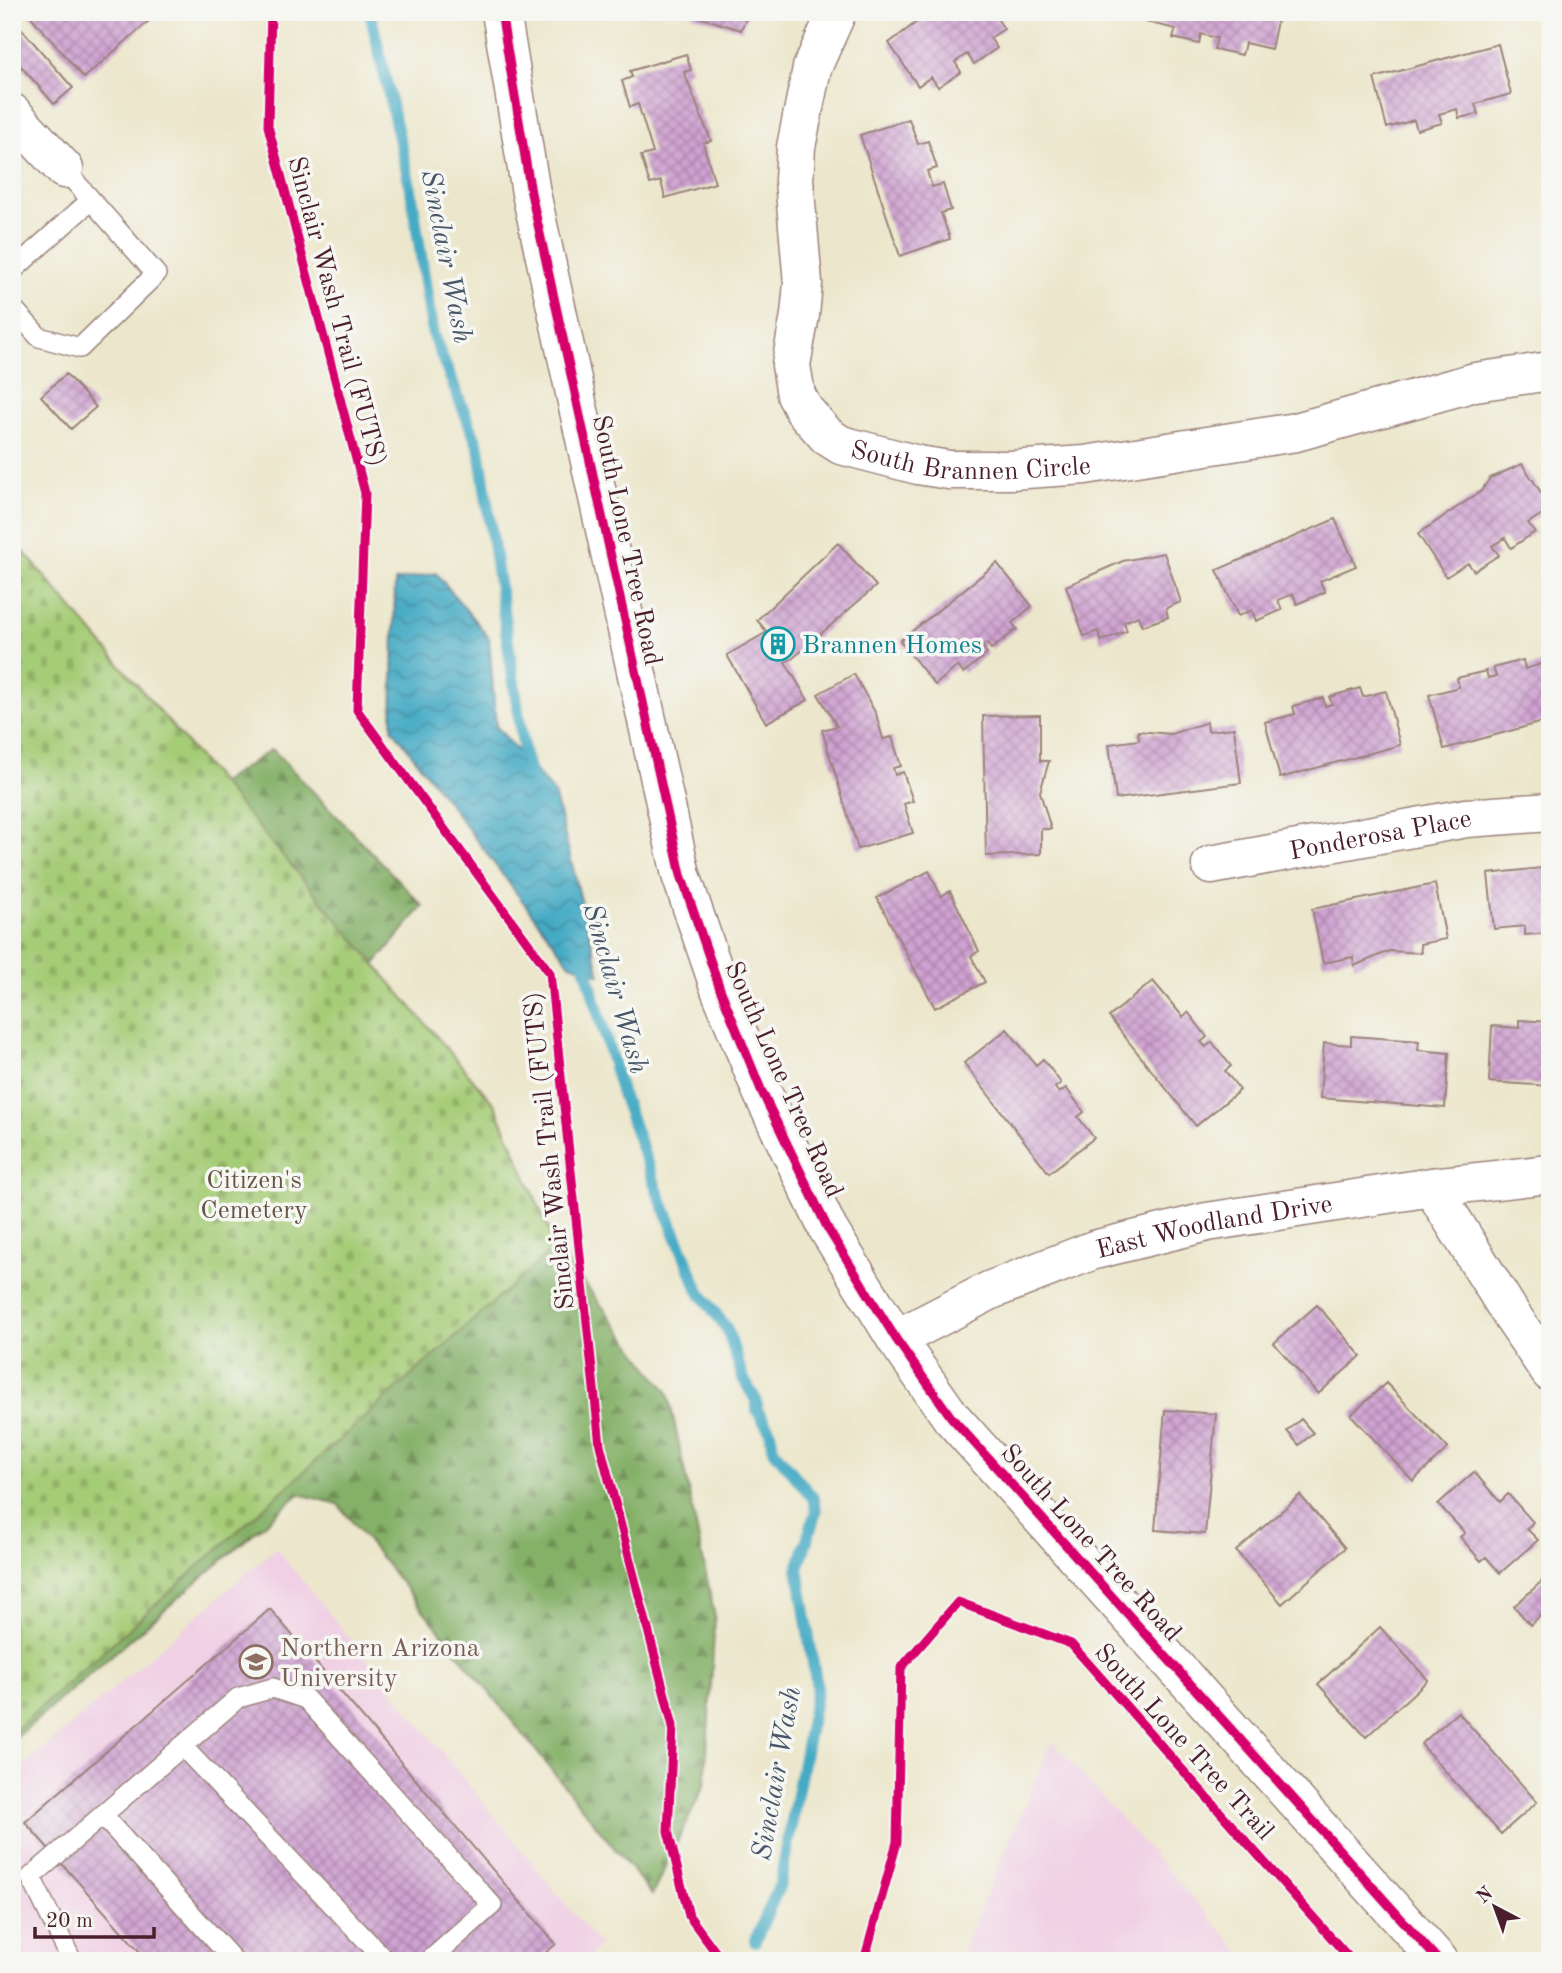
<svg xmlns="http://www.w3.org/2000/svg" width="1562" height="1973" font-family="'Old Standard TT',serif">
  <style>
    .built { fill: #f0d0e4 }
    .forest { fill: url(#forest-firs); stroke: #676849; stroke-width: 2 }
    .cemetery { fill: url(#cemetery-stones); stroke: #787650; stroke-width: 2 }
    .water { fill: url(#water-waves); stroke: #476478; stroke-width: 2 }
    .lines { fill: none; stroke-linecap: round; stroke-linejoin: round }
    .stream { stroke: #44aac4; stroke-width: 12 }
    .building { fill: url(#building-cross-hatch) }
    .lane-casing { stroke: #9b837c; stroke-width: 22 }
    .street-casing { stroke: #9b837c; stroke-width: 41 }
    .secondary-casing { stroke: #9b837c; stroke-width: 41 }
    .lane { stroke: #fff; stroke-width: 19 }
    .street { stroke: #fff; stroke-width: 38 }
    .secondary { stroke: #fff; stroke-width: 38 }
    .cycleway-casing { stroke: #f6f6f2; stroke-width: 13 }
    .cycleway { stroke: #d6006c; stroke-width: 9 }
    .labels { text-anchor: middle; stroke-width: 7; stroke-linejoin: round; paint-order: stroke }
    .street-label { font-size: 26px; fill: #4a1f2b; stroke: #f6f6f2 }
    .culture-label { font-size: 26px; fill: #0d838f; stroke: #f6f6f2; text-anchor: start }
    .park-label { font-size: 26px; fill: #655342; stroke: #f6f6f2 }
    .education-label { font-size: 26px; fill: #785e54; stroke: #f6f6f2; text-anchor: start }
    .water-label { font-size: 28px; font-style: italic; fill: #485768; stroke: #f6f6f2 }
  </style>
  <defs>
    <pattern id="forest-firs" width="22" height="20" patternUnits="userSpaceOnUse" patternTransform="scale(1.75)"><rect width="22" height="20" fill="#84b067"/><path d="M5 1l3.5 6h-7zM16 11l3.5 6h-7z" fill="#6e8f55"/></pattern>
    <pattern id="cemetery-stones" width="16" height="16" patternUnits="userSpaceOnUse" patternTransform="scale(1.75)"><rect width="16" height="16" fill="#a5cc76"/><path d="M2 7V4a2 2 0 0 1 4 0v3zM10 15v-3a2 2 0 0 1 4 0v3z" fill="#90af66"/></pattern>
    <pattern id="water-waves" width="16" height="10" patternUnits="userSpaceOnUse" patternTransform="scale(1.75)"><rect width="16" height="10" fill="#44aac4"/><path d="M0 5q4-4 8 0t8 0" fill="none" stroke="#3b8a9f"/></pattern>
    <pattern id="building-cross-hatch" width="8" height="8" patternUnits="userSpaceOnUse" patternTransform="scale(1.75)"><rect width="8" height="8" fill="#cfa2d1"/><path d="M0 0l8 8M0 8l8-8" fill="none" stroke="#aa83aa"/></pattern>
  </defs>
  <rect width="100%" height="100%" fill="#f6f6f2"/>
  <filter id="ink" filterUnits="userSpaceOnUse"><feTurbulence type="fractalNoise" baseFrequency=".0143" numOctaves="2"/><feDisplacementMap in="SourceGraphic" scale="14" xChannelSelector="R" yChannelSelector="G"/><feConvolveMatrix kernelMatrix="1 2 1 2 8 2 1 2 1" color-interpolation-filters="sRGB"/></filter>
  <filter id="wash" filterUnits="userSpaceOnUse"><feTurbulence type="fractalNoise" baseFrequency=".00686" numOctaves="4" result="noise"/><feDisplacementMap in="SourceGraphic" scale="28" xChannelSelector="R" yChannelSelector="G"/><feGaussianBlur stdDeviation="1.57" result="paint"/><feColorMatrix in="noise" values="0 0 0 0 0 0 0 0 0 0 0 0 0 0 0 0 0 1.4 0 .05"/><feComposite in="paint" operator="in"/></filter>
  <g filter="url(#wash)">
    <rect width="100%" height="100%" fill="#ece7cc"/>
    <path class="built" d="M276,1548L600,1946L583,1961H12V1776Z
      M1052,1741L1249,1961H958Z"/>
    <path class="forest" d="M272,749L423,906L374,965L495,1105L556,1246L668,1393L715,1617L705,1784L652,1895L338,1504L299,1494L12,1741V1179L103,863Z"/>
    <path class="cemetery" d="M12,538L495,1105L556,1246L12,1733Z"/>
    <path class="water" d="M436,573L489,638L496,726L554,793L600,975L570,964L392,728L395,581Z"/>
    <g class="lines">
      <path class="stream" d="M370,12L411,190L433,335L479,448L524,751L531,776
        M582,955L621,1091L657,1190L699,1291L727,1329L743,1378L757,1402V1410L770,1431L773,1449L813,1498L816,1511L798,1569L817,1688L780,1884L755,1941"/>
    </g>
    <g id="blocks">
      <path class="building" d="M27,12H159L84,78Z
        M692,12H749L741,30L692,15Z
        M930,12H993L1004,29L990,38L997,48L974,64L967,54L955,62L961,72L938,87L931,77L918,86L889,43Z
        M1148,12H1279L1271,49L1245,43L1242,55L1214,49L1217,38L1201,34L1199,44L1173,38L1176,29L1146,22Z
        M12,18L73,88L54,104L12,56Z
        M1498,44L1511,94L1475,104L1478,114L1459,118L1457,109L1439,114L1442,123L1417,130L1414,120L1387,128L1374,78Z
        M686,54L691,70L684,72L711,141L703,143L715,183L665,198L661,181L650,184L641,156L653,153L638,104L630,107L622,81L632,77L630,71Z
        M909,119L918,144L928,141L937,168L927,171L932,187L943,184L951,210L941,213L950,239L900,256L860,135Z
        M66,374L96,407L71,429L41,396Z
        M1522,464L1550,506V509L1528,523L1535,532L1511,548L1505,538L1492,546L1499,555L1474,571L1468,563L1446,577L1418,534L1481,491L1490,478Z
        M1335,519L1356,566L1320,581L1325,592L1297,604L1293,594L1278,600L1282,610L1256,621L1252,610L1238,616L1217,570Z
        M838,543L876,586L792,659L785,662L808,700L766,723L727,655L767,632L757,620Z
        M1164,553L1181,602L1166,608L1168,617L1142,626L1138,616L1124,622L1127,631L1101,641L1098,631L1084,636L1066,586L1123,561Z
        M997,563L1032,606L1012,623L1017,629L991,649L987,643L982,646L987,654L963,673L958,666L935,685L900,641Z
        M1523,660L1525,669L1550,661V720L1444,749L1429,695L1459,687L1457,678L1486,671L1488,678L1496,676L1493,668Z
        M854,674L876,714L883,739L892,737L901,766L893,768L895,775L903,772L913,801L904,804L913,833L858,849L822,730L837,726L818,694Z
        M1360,688L1363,697L1386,691L1400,745L1280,778L1265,722L1295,714L1293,706L1323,698L1325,706L1332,704L1329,697Z
        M1040,715V761H1049L1040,792L1051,829H1041V854L986,856L983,716Z
        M1207,722L1208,731L1234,728L1241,783L1116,799L1109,744L1139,740L1138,731L1171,734Z
        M1550,867V933L1525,935V926L1494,929L1488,874Z
        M929,871L941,896L950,891L979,951L971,956L985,982L935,1008L877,898Z
        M1435,884L1446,939L1420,944L1421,953L1389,951L1354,966L1353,957L1323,963L1312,909Z
        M1153,981L1183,1017L1188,1012L1207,1037L1201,1042L1206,1047L1212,1042L1231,1066L1225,1071L1240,1090L1196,1126L1109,1017Z
        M1519,1020L1550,1022V1086L1489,1082L1492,1026L1519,1028Z
        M1007,1029L1036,1065L1043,1059L1061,1083L1055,1088L1059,1093L1066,1088L1084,1112L1078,1117L1094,1138L1049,1173L964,1063Z
        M1351,1036L1419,1041L1418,1050L1449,1053L1445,1108L1320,1098L1324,1043L1351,1045Z
        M1317,1305L1361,1356L1318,1394L1274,1343Z
        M1386,1383L1448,1448L1413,1481L1351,1415Z
        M1165,1410L1216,1414L1205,1534L1155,1530Z
        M1301,1419L1313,1433L1299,1445L1287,1431Z
        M1474,1472L1500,1502L1508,1494L1533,1522L1527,1529L1538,1540L1500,1573L1486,1557L1481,1561L1460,1537L1465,1533L1438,1504Z
        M1300,1495L1345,1548L1282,1604L1236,1551Z
        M1550,1574V1610L1548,1609L1530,1625L1514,1606Z
        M270,1609L556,1944L536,1961H148L25,1822Z
        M1380,1627L1428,1680L1366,1737L1318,1684Z
        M1458,1712L1537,1802L1501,1834L1421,1744Z"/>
    </g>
  </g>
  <g filter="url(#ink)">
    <use href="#blocks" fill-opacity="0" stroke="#9b837c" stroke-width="2"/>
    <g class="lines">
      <defs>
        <path id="lane" d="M12,271L91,200
          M12,307L39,337L80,348L156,274L64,169
          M182,1746L386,1961
          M102,1815L234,1961
          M72,1961L31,1877L238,1698L273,1688L306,1699L492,1905L429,1961"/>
        <g id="street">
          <path id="s1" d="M837,12L812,68L796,147L794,180L803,283L800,315L791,365L796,395L804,410L827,436L841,445L918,465L949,470H1011L1085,465L1296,432L1475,382L1550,371"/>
          <path d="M12,113L64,169"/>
          <path id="s2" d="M1211,865L1466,818L1550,812"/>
          <path d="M1432,1187L1512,1316L1550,1372"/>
          <path id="s3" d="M896,1339L991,1290L1094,1250L1207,1222L1432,1187L1550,1174"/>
        </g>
        <path id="secondary" d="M501,12L531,193L681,875L720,989L762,1092L828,1229L896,1339L951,1417L1439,1961"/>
      </defs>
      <use href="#lane" class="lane-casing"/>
      <use href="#street" class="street-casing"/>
      <use href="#secondary" class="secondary-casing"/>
      <use href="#lane" class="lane"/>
      <use href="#street" class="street"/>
      <use href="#secondary" class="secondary"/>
      <defs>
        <path id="cycleway" d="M271,12L268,126L365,493L357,710L550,973L600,1445L673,1726L668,1831L689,1916L722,1961
          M501,12L531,193L681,875L720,989L762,1092L828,1229L896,1339L951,1417L1439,1961
          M864,1961L897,1842L901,1668L958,1602L1071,1644L1352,1961"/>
      </defs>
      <use href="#cycleway" class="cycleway-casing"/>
      <use href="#cycleway" class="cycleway"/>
    </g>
  </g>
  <defs>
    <symbol id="building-ring" viewBox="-11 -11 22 22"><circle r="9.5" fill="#f6f6f2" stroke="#0f9aa8" stroke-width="1.5"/><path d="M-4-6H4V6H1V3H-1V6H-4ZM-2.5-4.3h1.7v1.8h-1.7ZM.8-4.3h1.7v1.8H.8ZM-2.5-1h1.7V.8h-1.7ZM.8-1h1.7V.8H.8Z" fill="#0f9aa8"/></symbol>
    <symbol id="university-ring" viewBox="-11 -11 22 22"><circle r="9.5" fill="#f6f6f2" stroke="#8d6e63" stroke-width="1.5"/><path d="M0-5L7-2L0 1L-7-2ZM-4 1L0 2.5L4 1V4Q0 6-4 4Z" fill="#8d6e63"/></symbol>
  </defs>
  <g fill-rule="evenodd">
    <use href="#building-ring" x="759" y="625" width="38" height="38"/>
    <use href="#university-ring" x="237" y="1643" width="38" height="38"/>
  </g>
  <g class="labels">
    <g class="street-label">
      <text transform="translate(338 311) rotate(75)" y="9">Sinclair Wash Trail (FUTS)</text>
      <text dy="9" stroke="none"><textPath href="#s1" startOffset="592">South Brannen Circle</textPath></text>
      <text transform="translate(628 540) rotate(78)" y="9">South Lone Tree Road</text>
      <text dy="9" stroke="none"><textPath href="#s2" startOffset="172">Ponderosa Place</textPath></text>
      <text transform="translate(785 1079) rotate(66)" y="9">South Lone Tree Road</text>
      <text transform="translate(548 1151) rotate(-96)" y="9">Sinclair Wash Trail (FUTS)</text>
      <text dy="9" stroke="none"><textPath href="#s3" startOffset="340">East Woodland Drive</textPath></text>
      <text transform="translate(1092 1542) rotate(48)" y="9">South Lone Tree Road</text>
      <text transform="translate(1185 1741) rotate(48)" y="9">South Lone Tree Trail</text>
    </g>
    <g class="culture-label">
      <text x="802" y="653">Brannen Homes</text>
    </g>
    <g class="park-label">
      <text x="254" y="1188">Citizen's<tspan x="254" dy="30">Cemetery</tspan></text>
    </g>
    <g class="education-label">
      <text x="280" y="1656">Northern Arizona<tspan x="280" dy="30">University</tspan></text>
    </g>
    <g class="water-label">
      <text transform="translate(448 256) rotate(79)" y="10">Sinclair Wash</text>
      <text transform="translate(617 988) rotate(74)" y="10">Sinclair Wash</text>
      <text transform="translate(775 1773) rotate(-80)" y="10">Sinclair Wash</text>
    </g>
  </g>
  <rect width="1562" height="1973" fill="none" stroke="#f6f6f2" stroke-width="42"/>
  <g transform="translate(1495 1907) rotate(319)" stroke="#f6f6f2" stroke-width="5" paint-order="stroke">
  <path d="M0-5L12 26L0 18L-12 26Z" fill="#4a1f2b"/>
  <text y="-10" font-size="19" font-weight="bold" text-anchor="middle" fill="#4a1f2b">N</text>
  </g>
  <path d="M35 1927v10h119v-10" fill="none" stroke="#4a1f2b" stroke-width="3.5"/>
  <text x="46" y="1927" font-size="21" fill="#4a1f2b" stroke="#f6f6f2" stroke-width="5" paint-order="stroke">20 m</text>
</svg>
